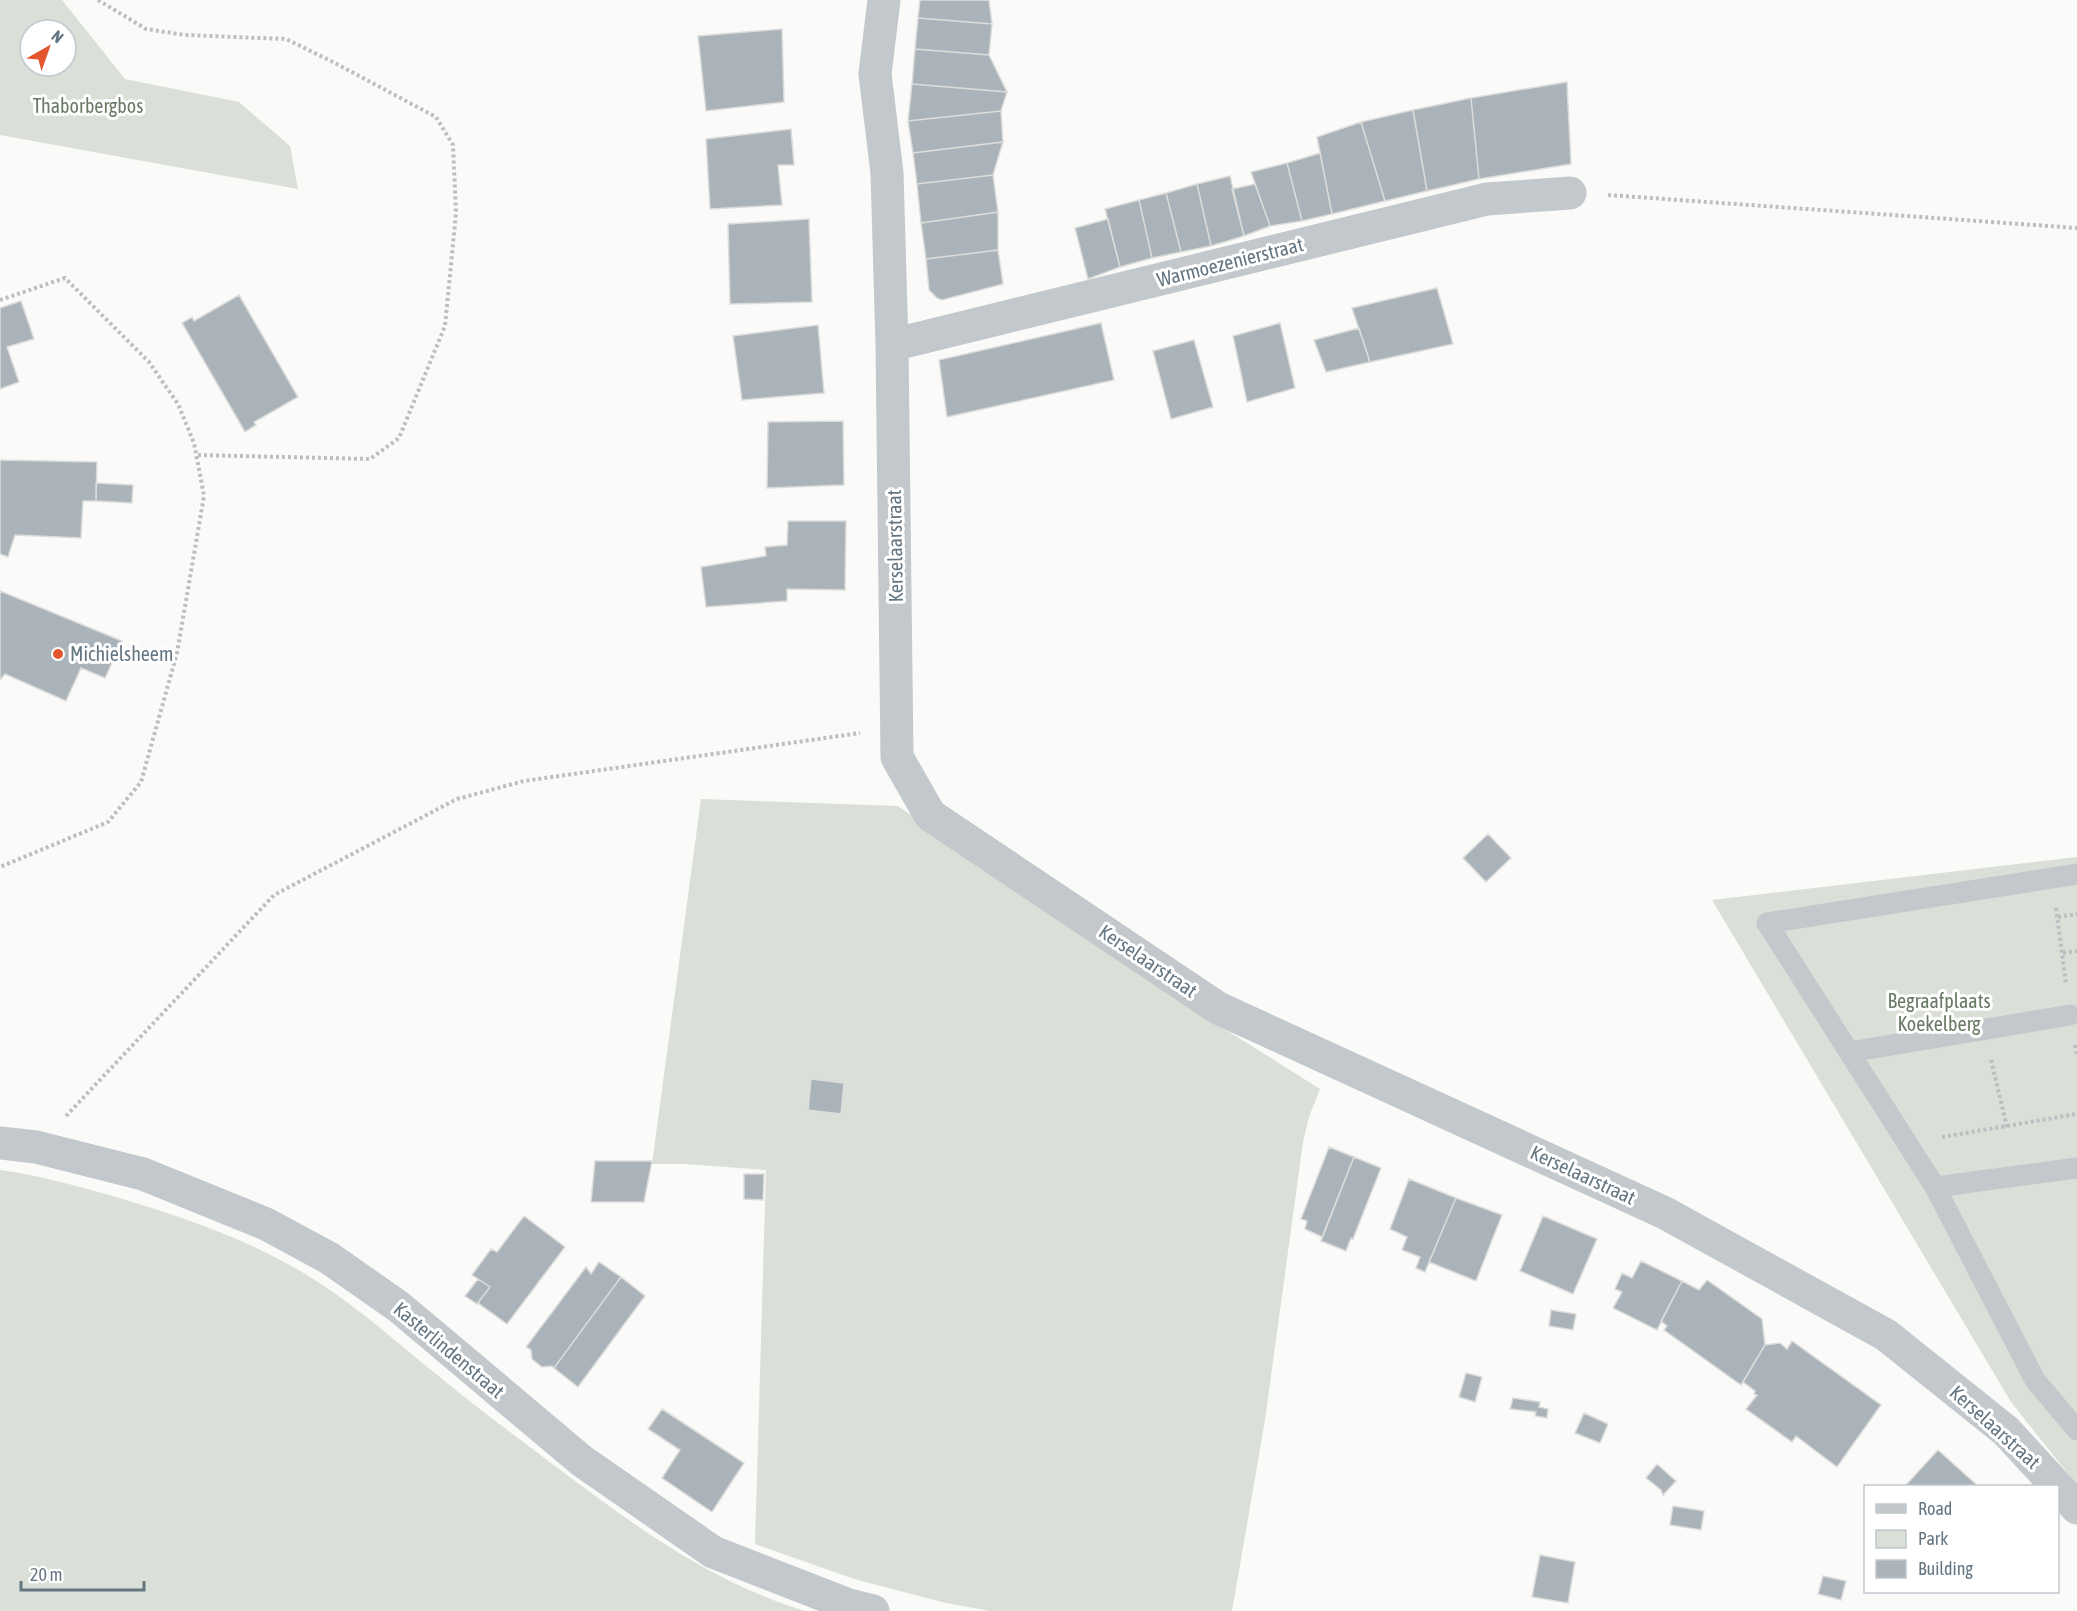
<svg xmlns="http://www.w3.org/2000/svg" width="2077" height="1611" font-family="'Asap Condensed',sans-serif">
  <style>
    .green { fill: #dadfd7; fill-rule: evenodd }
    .building { fill: #aab3b9; stroke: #dcdcda; stroke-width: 1.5 }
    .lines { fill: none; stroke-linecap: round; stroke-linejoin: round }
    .path { stroke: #bbbfc2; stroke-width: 4; stroke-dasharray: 3 3; stroke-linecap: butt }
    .lane { stroke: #c3c8cc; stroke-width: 21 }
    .street { stroke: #c3c8cc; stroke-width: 33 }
    .poi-dot { fill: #e4572e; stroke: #fff; stroke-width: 2 }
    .labels { text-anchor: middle; stroke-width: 6; stroke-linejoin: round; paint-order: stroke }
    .park-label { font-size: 20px; fill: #687a64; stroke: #fff }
    .street-label { font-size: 20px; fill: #657683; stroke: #fff }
    .poi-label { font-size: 20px; fill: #657683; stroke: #fff; text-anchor: start }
  </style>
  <rect width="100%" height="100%" fill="#fafaf8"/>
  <path class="green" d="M0,0H62L125,79L239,102L290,146L298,189L0,135ZM30,30H66V66H30Z
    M701,799L898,806L1193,1009L1320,1089L1309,1117L1303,1142L1265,1420L1232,1611H990L946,1603L854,1579L755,1544L766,1170L684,1164H652Z
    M2077,857V1485L2011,1402L1712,900Z
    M0,1170C37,1175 73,1185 109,1195C183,1217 259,1242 324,1286C365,1313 402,1347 441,1378C481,1411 522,1441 563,1472C641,1530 711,1582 805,1611H0Z"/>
  <path class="building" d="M920,0H989L992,24L918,18Z
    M918,18L992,24L989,55L915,49Z
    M782,29L784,102L706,111L698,36Z
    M915,49L989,55L1007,92L912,84Z
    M1567,82L1571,164L1479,179L1471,98Z
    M912,84L1007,92L1001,111L908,121Z
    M1471,98L1479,179L1427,191L1413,110Z
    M1413,110L1427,191L1385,201L1361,122Z
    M1001,111L1003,142L913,153L908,121Z
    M1361,122L1385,201L1332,214L1317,137Z
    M791,129L794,165H778L782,205L710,209L706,139Z
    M1003,142L993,175L917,184L913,153Z
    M1320,153L1332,214L1302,221L1287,163Z
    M1287,163L1302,221L1270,226L1251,172Z
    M993,175L998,212L921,223L917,184Z
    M1230,176L1244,236L1211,246L1197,184Z
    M1197,184L1211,246L1181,252L1166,193Z
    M1255,184L1270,226L1244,236L1232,189Z
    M1166,193L1181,252L1152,258L1139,200Z
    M1139,200L1152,258L1120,267L1105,209Z
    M998,212V250L926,259L921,223Z
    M809,219L812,302L730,304L728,224Z
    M1108,219L1120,267L1088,279L1075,228Z
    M998,250L1003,284L942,300L937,298L929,290L926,259Z
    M1437,288L1453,344L1370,362L1352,308Z
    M239,295L298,397L254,422L256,425L245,432L182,323L192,317L194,321Z
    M21,301L34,339L7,347L19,382L0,389V308Z
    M1101,323L1114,380L947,417L939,360Z
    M1280,323L1295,388L1247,402L1233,336Z
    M818,325L824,393L742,400L733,336Z
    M1359,328L1370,362L1326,372L1314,340Z
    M1194,340L1213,407L1171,419L1153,351Z
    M843,421L844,485L767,488L768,422Z
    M0,460L97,462L96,501H83L81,538L15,535L8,557L0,554Z
    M96,483L133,485L132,503L96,501Z
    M788,521H846L845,590L787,589V601L706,607L701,567L766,556L765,547L787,545Z
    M0,591L122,641L105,678L81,668L66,701L5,674L0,680Z
    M1488,834L1511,858L1486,882L1463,858Z
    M811,1079L844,1083L841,1114L808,1110Z
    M1329,1147L1354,1157L1322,1237L1305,1229L1307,1221L1301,1219Z
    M1354,1157L1381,1168L1353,1239L1351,1238L1346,1251L1321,1241Z
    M595,1161H652L644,1202H591Z
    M744,1174H764L763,1200L744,1199Z
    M1409,1179L1456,1198L1425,1272L1416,1268L1420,1257L1402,1250L1407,1237L1390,1229Z
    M1456,1198L1502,1215L1476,1281L1429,1262Z
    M524,1216L565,1247L507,1324L478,1303L490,1287L472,1275L491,1249L497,1252Z
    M1543,1216L1597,1239L1573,1294L1520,1271Z
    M1641,1261L1682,1281L1657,1330L1613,1308L1622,1292L1615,1289L1622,1273L1632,1278Z
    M599,1262L621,1277L554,1368L552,1366L542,1367L532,1359L531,1350L526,1347L586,1267L591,1274Z
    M621,1277L645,1296L578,1387L554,1368Z
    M478,1279L490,1287L477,1304L465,1296Z
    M1707,1280L1762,1319L1765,1345L1741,1385L1664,1330L1667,1326L1661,1321L1682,1281L1699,1290Z
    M1551,1310L1576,1314L1573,1330L1549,1326Z
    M1792,1341L1881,1405L1837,1467L1796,1436L1792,1442L1746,1409L1757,1395L1754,1394L1755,1391L1743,1382L1765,1345L1780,1343L1787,1349Z
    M1466,1373L1482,1377L1475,1402L1459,1397Z
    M1513,1398L1540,1402L1539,1407L1548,1409L1547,1418L1535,1416L1536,1412L1510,1409Z
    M662,1409L744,1463L712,1512L662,1478L680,1450L648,1429Z
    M1584,1413L1608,1424L1600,1443L1575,1433Z
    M1938,1450L1978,1486H1905Z
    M1657,1464L1676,1481L1663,1495L1661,1490L1646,1478Z
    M1673,1506L1704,1511L1701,1530L1670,1525Z
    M1540,1555L1575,1562L1568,1603L1532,1597Z
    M1823,1576L1846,1581L1841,1600L1818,1594Z"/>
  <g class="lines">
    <path class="path" d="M98,0L146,29L185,35L286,39L333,62L436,117L453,145L456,213L445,326L399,438L370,459L196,455
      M1608,195L2077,228
      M0,300L65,278L149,362L178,404L194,443L204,496L177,653L141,782L108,822L0,867
      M2056,908L2066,984
      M2058,917L2077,914
      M2063,953L2077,951
      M2075,1045L2077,1056
      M1991,1060L2007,1127
      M66,1116L274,895L457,799L524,781L860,733
      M1942,1137L2077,1114"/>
    <path class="lane" d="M1850,1052L2070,1015
      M2077,1168L1935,1187L2035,1380L2077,1430
      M1935,1187L1767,923L2077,874"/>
    <path class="street" d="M884,0L875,74L887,173L892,345L897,757L930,815L1218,1008L1665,1213L1886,1335L2006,1431L2077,1508
      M892,345L1487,199L1570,193
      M0,1143L36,1147L143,1174L266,1224L329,1258L399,1307L582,1461L713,1552L849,1605L873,1611"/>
  </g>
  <circle class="poi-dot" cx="58" cy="654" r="6"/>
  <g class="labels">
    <g class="park-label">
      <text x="88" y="113">Thaborbergbos</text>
      <text x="1939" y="1008">Begraafplaats<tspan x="1939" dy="23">Koekelberg</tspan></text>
    </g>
    <g class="street-label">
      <text transform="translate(1230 262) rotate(-14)" y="7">Warmoezenierstraat</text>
      <text transform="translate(895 546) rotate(-91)" y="7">Kerselaarstraat</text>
      <text transform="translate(1148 961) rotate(34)" y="7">Kerselaarstraat</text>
      <text transform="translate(1583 1175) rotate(25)" y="7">Kerselaarstraat</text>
      <text transform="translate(449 1350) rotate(40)" y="7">Kasterlindenstraat</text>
      <text transform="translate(1995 1427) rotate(42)" y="7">Kerselaarstraat</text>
    </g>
    <g class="poi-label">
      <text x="70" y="661">Michielsheem</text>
    </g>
  </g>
  <rect x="1864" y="1485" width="195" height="108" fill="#ffffff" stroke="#c1c8cd" stroke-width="1.5"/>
  <rect x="1876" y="1504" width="30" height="9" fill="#c3c8cc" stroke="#c1c8cd" stroke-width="1.5"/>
  <text x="1918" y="1515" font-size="18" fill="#657683">Road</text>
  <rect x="1876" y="1530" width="30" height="18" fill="#dadfd7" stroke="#c1c8cd" stroke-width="1.5"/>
  <text x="1918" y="1545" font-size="18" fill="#657683">Park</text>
  <rect x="1876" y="1560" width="30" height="18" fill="#aab3b9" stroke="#c1c8cd" stroke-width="1.5"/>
  <text x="1918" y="1575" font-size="18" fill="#657683">Building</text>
  <g transform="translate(48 48) rotate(40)"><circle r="28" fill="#ffffff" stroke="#c1c8cd" stroke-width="1.5"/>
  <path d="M0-4.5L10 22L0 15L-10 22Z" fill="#e4572e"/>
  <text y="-9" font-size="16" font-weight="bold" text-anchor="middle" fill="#657683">N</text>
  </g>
  <path d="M21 1581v9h123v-9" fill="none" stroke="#657683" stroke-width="3"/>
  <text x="30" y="1581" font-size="18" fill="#657683" stroke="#ffffff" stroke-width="4.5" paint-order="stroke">20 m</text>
</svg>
